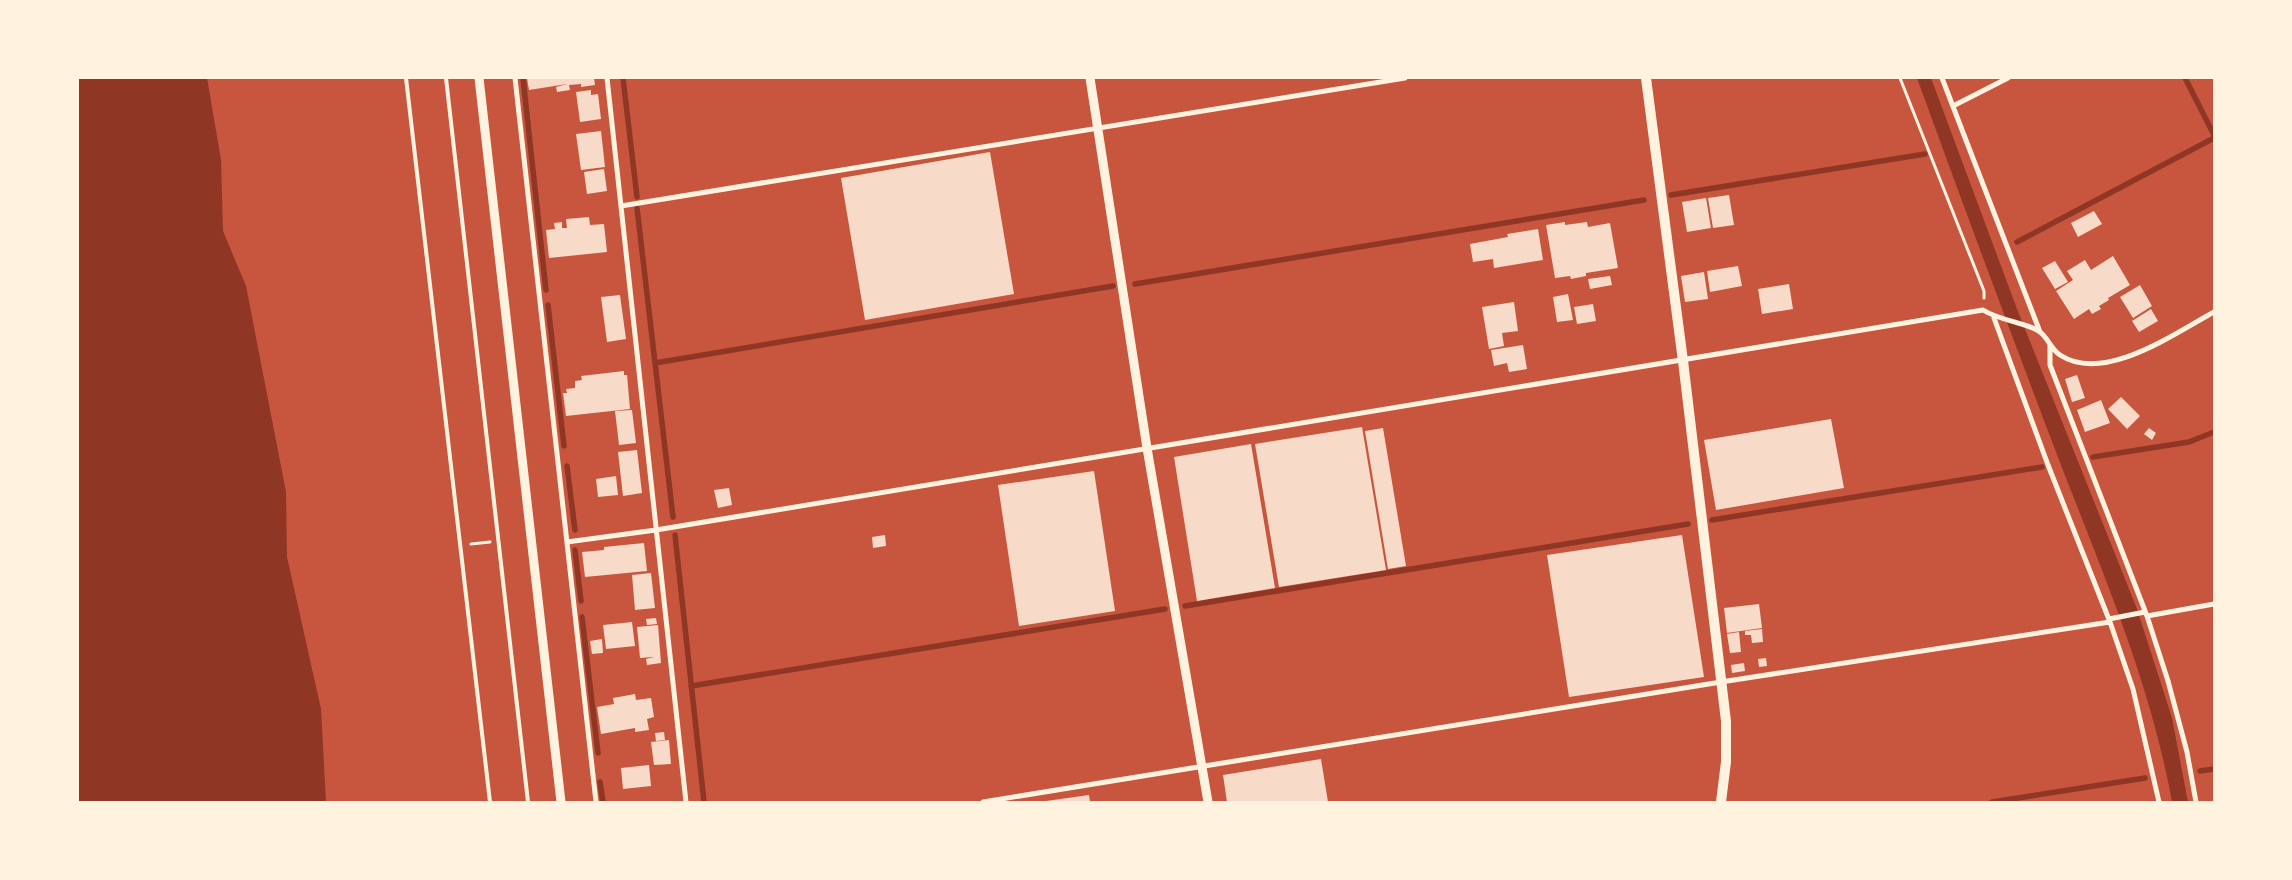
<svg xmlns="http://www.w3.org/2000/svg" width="2292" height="880" font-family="'Public Sans',sans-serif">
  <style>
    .water { fill: #8f3625 }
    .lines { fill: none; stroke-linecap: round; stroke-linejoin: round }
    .stream { stroke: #8f3625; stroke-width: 5.5 }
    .building { fill: #f7dbc8 }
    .path { stroke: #fff3e0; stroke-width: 3 }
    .service { stroke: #fff3e0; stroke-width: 4 }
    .minor { stroke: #fff3e0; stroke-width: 5 }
    .tertiary { stroke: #fff3e0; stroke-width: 9 }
    .secondary { stroke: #fff3e0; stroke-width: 10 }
  </style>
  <rect width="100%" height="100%" fill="#c8553d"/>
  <path class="water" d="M78,78H207L221,160L223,231L246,286L286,492L287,557L321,709L326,802H78Z
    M1917,78H1931L2017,309L2137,609L2172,718L2188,802H2172C2151,685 2104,576 2061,465C2012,337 1964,207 1917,78Z"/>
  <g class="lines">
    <path class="stream" d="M523,78L546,290
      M623,78L637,197
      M2185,78L2214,135
      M1671,195L1925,154
      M637,208L673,517
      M2017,242L2214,138
      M1135,284L1644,200
      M548,305L564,446
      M655,363L1113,286
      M2093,457L2189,442L2214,432
      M567,466L575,530
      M1712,520L2042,467
      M675,535L704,802
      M575,550L581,601
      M1185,606L1688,524
      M582,617L598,753
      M691,686L1165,609
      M2200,771L2214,769
      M600,782L603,802
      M1992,802L2145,778"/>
  </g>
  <path class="building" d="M527,78H594L595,85L581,87V84L569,85L570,90L557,92L556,87L567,84L529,90Z
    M591,90V95L598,94L601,119L580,122L576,92Z
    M601,131L605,167L581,170L576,134Z
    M990,152L1014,294L865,320L841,178Z
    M604,169L607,191L587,194L584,172Z
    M1729,195L1734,225L1713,228L1708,198Z
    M1706,198L1711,228L1687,232L1682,202Z
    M2094,211L2102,224L2078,237L2071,223Z
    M589,217L590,225L604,224L607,252L549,258L546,230L555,229L554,223L562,222V228H567L566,219Z
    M1565,222V225L1587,222L1588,227L1610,223L1618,268L1586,273V276L1571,279L1570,276L1555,278L1546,225Z
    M1538,229L1543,260L1494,268L1493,259L1473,262L1470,244L1508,237L1507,234Z
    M2113,256L2130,285L2108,298L2109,300L2099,306L2101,309L2092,314L2089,309L2074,319L2056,291L2073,280L2067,271L2085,260L2091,270Z
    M2055,261L2068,282L2055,289L2042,268Z
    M1738,266L1742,286L1710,292L1707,271Z
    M1704,272L1708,299L1685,302L1681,276Z
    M1610,276L1612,285L1590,289L1588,279Z
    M1789,284L1793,309L1762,314L1758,289Z
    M2140,285L2152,306L2133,318L2120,297Z
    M1568,294L1573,320L1557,322L1553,297Z
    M620,295L626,339L607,342L601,297Z
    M1514,302L1518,331L1502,333L1504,346L1489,349L1482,307Z
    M1593,304L1596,321L1577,324L1574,307Z
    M2151,309L2158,321L2139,332L2132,321Z
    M1523,345L1527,369L1509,372L1507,363L1494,366L1491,350Z
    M624,371V375H627L630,409L566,416L563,393H567L566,389L575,388V381L582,380L581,376Z
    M2077,375L2085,398L2072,402L2065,379Z
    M2121,397L2140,416L2127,429L2108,409Z
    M2101,400L2110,423L2085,432L2077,410Z
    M632,410L636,443L619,445L615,411Z
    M1831,419L1844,488L1716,510L1704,440Z
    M1362,427L1386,570L1279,587L1255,444Z
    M1383,428L1406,566L1388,569L1365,431Z
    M2149,428L2156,433L2152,440L2144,434Z
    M1251,444L1275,588L1197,601L1174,457Z
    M637,450L642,493L623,496L618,452Z
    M1094,471L1115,611L1019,626L998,485Z
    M616,476L618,495L598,497L596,479Z
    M729,488L732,505L718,508L714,490Z
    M885,535L886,546L873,548L872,537Z
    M1682,535L1704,677L1569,697L1547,555Z
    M644,543L647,571L585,577L582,552L604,550V547Z
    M651,573L655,608L635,610L632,575Z
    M1759,604L1762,628L1727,633L1724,608Z
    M656,618L657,624L647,625L646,619Z
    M632,622L635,646L606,649L603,625Z
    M658,625L661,663L647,665L646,659L654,657L640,658L637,627Z
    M1762,629L1763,642L1752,643L1751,635H1745V631Z
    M1739,632L1741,652L1730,653L1727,634Z
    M602,639L603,653L592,654L590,641Z
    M1766,658L1767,666L1759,667L1758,659Z
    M1744,663L1745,671L1732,673L1731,665Z
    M635,694L636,700L651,698L654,717L647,719L649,730L635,732V728L601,734L597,707L614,704L613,698Z
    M664,732L665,740L656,741L655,733Z
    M669,740L671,764L654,765L651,742Z
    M1321,759L1328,802H1227L1223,775Z
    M649,765L651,786L623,789L621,768Z
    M1089,795L1090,802H1047L1046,801Z"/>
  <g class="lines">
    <path class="path" d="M1900,78L1984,291V298
      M471,544L490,542"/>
    <path class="service" d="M406,78L490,802
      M446,78L528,802"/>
    <path class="minor" d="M515,78L596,802
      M607,78L686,802
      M1942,78L2040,332
      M1953,106L2008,78
      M621,206L1405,78
      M1994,318L2048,465L2110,622L2133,689L2159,802
      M2050,345V365L2147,616L2168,681L2187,752L2196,802
      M567,542L656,530L1983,310C2000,321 2029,323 2040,332C2048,338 2051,349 2060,355C2104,384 2175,333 2214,312
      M2147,616L2214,604
      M2109,619L2145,612
      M983,802L1721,682L2110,622"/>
    <path class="tertiary" d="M479,78L561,802
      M1090,78L1147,448L1208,802"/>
    <path class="secondary" d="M1646,78L1683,361L1726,721V762L1721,802"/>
  </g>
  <rect width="2292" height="880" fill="none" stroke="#fff3e0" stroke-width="158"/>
</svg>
